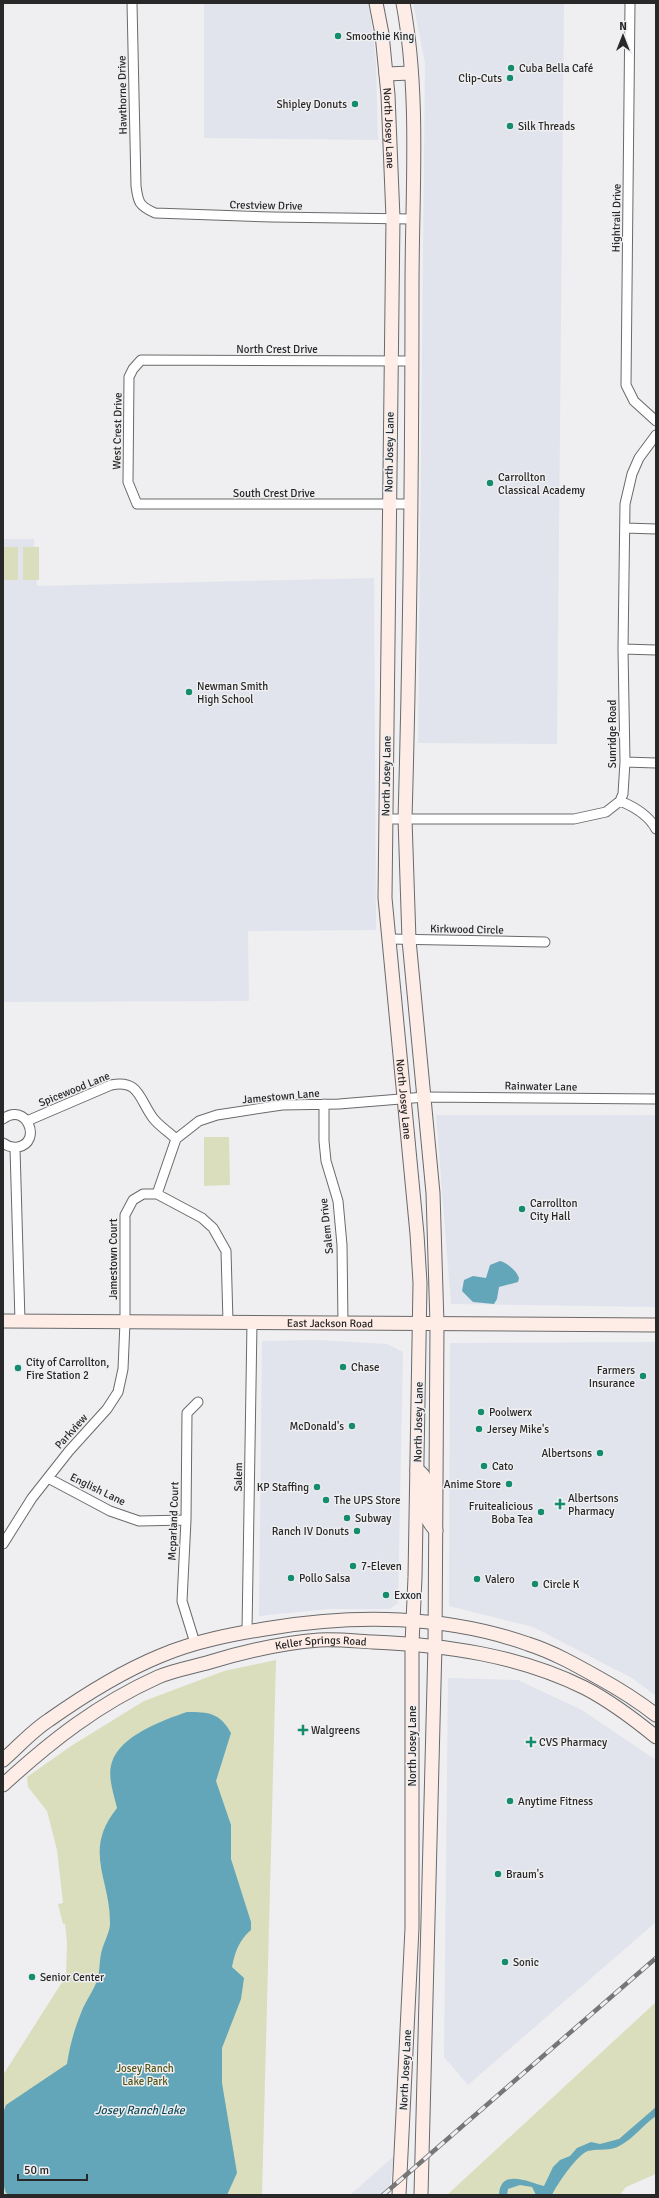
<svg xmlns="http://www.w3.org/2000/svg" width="659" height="2198" font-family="Signika,sans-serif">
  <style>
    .built { fill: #e1e4ed }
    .green { fill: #dadebc }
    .water { fill: #63a6b9 }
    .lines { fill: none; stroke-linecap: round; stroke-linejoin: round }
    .street-casing { stroke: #696a6b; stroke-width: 11 }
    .secondary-casing { stroke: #696a6b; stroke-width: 15 }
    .street { stroke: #fff; stroke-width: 9 }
    .secondary { stroke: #feece7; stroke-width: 13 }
    .rail-casing { stroke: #767677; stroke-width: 4.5 }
    .rail { stroke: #efeff1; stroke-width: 3; stroke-dasharray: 9; stroke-linecap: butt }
    .poi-dot { fill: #168c6e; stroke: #efeff1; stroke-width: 1.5 }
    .labels { text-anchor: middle; stroke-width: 3; stroke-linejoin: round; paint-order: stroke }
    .poi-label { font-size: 11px; fill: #282828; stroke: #efeff1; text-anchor: start }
    .street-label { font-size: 11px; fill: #282828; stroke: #efeff1 }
    .park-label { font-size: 11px; fill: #515417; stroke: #efeff1 }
    .water-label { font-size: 12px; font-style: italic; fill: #114b59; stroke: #efeff1 }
  </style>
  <rect width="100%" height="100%" fill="#efeff1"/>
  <path class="built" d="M204,3H369L376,62L378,140L204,138Z
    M413,3H564L557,744L418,743L425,63Z
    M3,539H34L37,586L374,578L376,930L248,931L249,1001L3,1002Z
    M436,1115H656V1307L451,1304Z
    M318,1340L387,1344L403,1352L398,1603L390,1609H329L259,1616L262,1341Z
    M656,1342V1696L632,1678L533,1627L449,1606L450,1343Z
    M448,1678L518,1680L582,1710L656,1760V1922L468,2085L444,2057Z
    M394,2156L389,2195H350Z"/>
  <path class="green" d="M3,547H18V580H3Z
    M23,547H39V580H23Z
    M204,1137H229L230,1185L204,1186Z
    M276,1660L262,2195H3V2075L66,1976L67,1942L65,1924H63L58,1904L63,1903L57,1850L47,1811L28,1787L27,1777L71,1746L144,1701L224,1671Z
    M656,2002V2174L626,2187L620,2195H447Z"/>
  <path class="water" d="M500,1261C507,1263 516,1270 519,1278L518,1282L499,1287L497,1299L494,1304L473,1302L462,1291L464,1280L473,1276L486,1278L490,1265Z
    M187,1712C209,1712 220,1713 231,1733L216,1781L231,1825V1859L251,1922V1930C239,1940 235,1952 232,1967L244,1978L241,1999L222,2048V2083L237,2173L227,2195H9L6,2193L3,2184V2113L6,2105L67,2064C70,2044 75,2027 83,2008C87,1999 93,1991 97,1981C100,1973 99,1963 101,1954C103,1944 109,1934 110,1925C111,1878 82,1852 117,1808C114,1794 107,1777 112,1762C120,1736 163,1720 187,1712Z
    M656,2107V2116C643,2125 634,2138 621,2145C610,2152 599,2148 588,2151C578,2154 557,2184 552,2195H536L532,2187L520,2185L508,2189L507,2195H499C500,2167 531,2183 544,2186L553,2167L560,2160L570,2156L577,2148L591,2142L600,2144L619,2139Z"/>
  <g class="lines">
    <defs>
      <path id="street" d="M132,3L136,186C138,202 139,206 155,213L272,217L412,219
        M630,3L626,385L634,401L656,421
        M410,504H137L128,482L129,377L133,369L141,360L412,361
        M625,528L656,529
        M623,649L656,650
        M625,762L656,763
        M620,801C635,807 649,816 656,829
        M385,819H574L606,812L620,801L623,794L625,762L623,649L625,504L632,474L639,458L656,435
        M389,939L545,942
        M324,1104V1141L326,1161L338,1201L342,1245L343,1323
        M3,1119C26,1101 43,1142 18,1147C12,1148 7,1146 3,1143
        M27,1121L111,1085C139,1079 139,1099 153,1118C159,1126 169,1132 176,1139
        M15,1148L20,1321
        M157,1194L176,1139L199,1121L217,1115L282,1105L339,1104L425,1097L656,1099
        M48,1478L110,1511L139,1521L186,1520
        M3,1544L32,1498L69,1451L107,1409L118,1392L123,1369L125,1322V1215L133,1200L143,1194H157L202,1218L213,1228L226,1251L228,1322
        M247,1631L252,1323
        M195,1643L182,1601L186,1520L187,1413L198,1402"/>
      <g id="secondary">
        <path id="s1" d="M376,3L382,34L388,95L393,218L385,898L417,1234L420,1283L415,1577L412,1644V1928L399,2195"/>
        <path d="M403,3C420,95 412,192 412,286C412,463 410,641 405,819L409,940L433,1193L437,1324L435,1645L421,2195"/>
        <path d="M386,74L411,73"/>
        <path id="s2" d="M3,1321L656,1325"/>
        <path d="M417,1470C433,1478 425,1502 427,1517C428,1522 433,1527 436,1531"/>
        <path d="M3,1760C18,1747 32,1731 49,1720C83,1696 121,1672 160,1656C195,1641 233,1634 271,1628C355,1614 446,1615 528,1644C553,1652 576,1665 599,1678C619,1689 638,1701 656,1715"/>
        <path id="s3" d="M3,1785C51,1741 98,1704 158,1677C174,1670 193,1667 210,1662C246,1651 281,1643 319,1640C336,1639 355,1641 373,1642C446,1645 518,1655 585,1688C610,1701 634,1719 656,1737"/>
      </g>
    </defs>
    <use href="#street" class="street-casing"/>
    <use href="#secondary" class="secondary-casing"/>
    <use href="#street" class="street"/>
    <use href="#secondary" class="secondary"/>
    <defs>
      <path id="rail" d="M383,2195L656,1958"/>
    </defs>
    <use href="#rail" class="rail-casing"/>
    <use href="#rail" class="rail"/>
  </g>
  <g class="poi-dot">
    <circle cx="338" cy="36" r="4"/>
    <circle cx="511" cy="68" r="4"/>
    <circle cx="510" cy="78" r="4"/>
    <circle cx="355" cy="104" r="4"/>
    <circle cx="510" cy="126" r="4"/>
    <circle cx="490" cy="483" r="4"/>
    <circle cx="189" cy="692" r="4"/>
    <circle cx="522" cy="1209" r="4"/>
    <circle cx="343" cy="1367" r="4"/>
    <circle cx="18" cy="1368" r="4"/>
    <circle cx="643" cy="1376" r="4"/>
    <circle cx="481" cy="1412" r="4"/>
    <circle cx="352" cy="1426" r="4"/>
    <circle cx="479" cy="1429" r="4"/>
    <circle cx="600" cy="1453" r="4"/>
    <circle cx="484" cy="1466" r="4"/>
    <circle cx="509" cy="1484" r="4"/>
    <circle cx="317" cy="1487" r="4"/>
    <circle cx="326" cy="1500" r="4"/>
    <path d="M558 1498h4v4h4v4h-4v4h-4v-4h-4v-4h4z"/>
    <circle cx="541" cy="1512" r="4"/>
    <circle cx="347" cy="1518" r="4"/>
    <circle cx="357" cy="1531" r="4"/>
    <circle cx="353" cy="1566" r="4"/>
    <circle cx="291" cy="1578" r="4"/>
    <circle cx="477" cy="1579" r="4"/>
    <circle cx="535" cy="1584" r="4"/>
    <circle cx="386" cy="1595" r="4"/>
    <path d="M301 1724h4v4h4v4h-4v4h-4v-4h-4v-4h4z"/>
    <path d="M529 1736h4v4h4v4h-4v4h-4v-4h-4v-4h4z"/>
    <circle cx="510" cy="1801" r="4"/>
    <circle cx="498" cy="1874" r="4"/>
    <circle cx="505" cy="1962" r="4"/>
    <circle cx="32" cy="1977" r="4"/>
  </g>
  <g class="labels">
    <g class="poi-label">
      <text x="346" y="40">Smoothie King</text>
      <text x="519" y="72">Cuba Bella Café</text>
      <text x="502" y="82" text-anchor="end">Clip-Cuts</text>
      <text x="347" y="108" text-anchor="end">Shipley Donuts</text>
      <text x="518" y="130">Silk Threads</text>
      <text x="498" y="481">Carrollton<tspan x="498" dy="13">Classical Academy</tspan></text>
      <text x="197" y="690">Newman Smith<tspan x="197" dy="13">High School</tspan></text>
      <text x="530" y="1207">Carrollton<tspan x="530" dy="13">City Hall</tspan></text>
      <text x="26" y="1366">City of Carrollton,<tspan x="26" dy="13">Fire Station 2</tspan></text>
      <text x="351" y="1371">Chase</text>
      <text x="635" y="1374" text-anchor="end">Farmers<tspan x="635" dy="13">Insurance</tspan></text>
      <text x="489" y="1416">Poolwerx</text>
      <text x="344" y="1430" text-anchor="end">McDonald's</text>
      <text x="487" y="1433">Jersey Mike's</text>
      <text x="592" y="1457" text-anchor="end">Albertsons</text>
      <text x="492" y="1470">Cato</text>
      <text x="501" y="1488" text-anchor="end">Anime Store</text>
      <text x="309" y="1491" text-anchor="end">KP Staffing</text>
      <text x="568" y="1502">Albertsons<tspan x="568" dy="13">Pharmacy</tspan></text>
      <text x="334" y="1504">The UPS Store</text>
      <text x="533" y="1510" text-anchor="end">Fruitealicious<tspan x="533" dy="13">Boba Tea</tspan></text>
      <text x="355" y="1522">Subway</text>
      <text x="349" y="1535" text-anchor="end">Ranch IV Donuts</text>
      <text x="361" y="1570">7-Eleven</text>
      <text x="299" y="1582">Pollo Salsa</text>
      <text x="485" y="1583">Valero</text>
      <text x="543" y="1588">Circle K</text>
      <text x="394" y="1599">Exxon</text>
      <text x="311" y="1734">Walgreens</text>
      <text x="539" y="1746">CVS Pharmacy</text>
      <text x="518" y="1805">Anytime Fitness</text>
      <text x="506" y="1878">Braum's</text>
      <text x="513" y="1966">Sonic</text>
      <text x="40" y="1981">Senior Center</text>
    </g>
    <g class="street-label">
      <text transform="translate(122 95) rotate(-91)" y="4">Hawthorne Drive</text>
      <text dy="4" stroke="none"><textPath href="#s1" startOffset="126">North Josey Lane</textPath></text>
      <text transform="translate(266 205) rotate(1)" y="4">Crestview Drive</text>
      <text transform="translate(616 218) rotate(-89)" y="4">Hightrail Drive</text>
      <text x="277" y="353">North Crest Drive</text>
      <text transform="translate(117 431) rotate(-89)" y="4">West Crest Drive</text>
      <text transform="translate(389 452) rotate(-89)" y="4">North Josey Lane</text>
      <text x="274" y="497">South Crest Drive</text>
      <text transform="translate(612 734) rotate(-90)" y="4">Sunridge Road</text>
      <text transform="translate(386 776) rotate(-89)" y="4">North Josey Lane</text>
      <text transform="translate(467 929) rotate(1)" y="4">Kirkwood Circle</text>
      <text transform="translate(541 1086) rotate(1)" y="4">Rainwater Lane</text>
      <text transform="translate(74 1089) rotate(-22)" y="4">Spicewood Lane</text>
      <text transform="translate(281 1096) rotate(-5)" y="4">Jamestown Lane</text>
      <text dy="4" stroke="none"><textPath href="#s1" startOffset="1098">North Josey Lane</textPath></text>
      <text transform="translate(326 1226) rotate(-96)" y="4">Salem Drive</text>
      <text transform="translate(113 1259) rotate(-90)" y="4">Jamestown Court</text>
      <text dy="4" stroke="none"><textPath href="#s2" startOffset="327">East Jackson Road</textPath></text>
      <text transform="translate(418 1422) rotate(-89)" y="4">North Josey Lane</text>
      <text transform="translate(71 1431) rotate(-48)" y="4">Parkview</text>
      <text transform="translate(238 1477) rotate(-89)" y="4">Salem</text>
      <text transform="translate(98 1489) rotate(26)" y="4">English Lane</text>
      <text transform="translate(173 1521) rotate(-88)" y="4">Mcparland Court</text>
      <text dy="4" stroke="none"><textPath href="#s3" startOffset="357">Keller Springs Road</textPath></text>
      <text transform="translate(412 1746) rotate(-90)" y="4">North Josey Lane</text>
      <text transform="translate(405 2070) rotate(-87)" y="4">North Josey Lane</text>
    </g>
    <g class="park-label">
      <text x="145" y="2072">Josey Ranch<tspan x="145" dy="13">Lake Park</tspan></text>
    </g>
    <g class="water-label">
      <text x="140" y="2114">Josey Ranch Lake</text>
    </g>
  </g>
  <rect width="659" height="2198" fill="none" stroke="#282828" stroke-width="8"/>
  <g transform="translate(623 36)" stroke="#efeff1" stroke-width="3" paint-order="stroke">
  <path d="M0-3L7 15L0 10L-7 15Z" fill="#282828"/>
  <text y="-6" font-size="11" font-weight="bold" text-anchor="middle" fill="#282828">N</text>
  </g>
  <path d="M18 2174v6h69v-6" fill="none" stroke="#282828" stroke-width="2"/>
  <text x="24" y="2174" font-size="12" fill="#282828" stroke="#efeff1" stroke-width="3" paint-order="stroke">50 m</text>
</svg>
